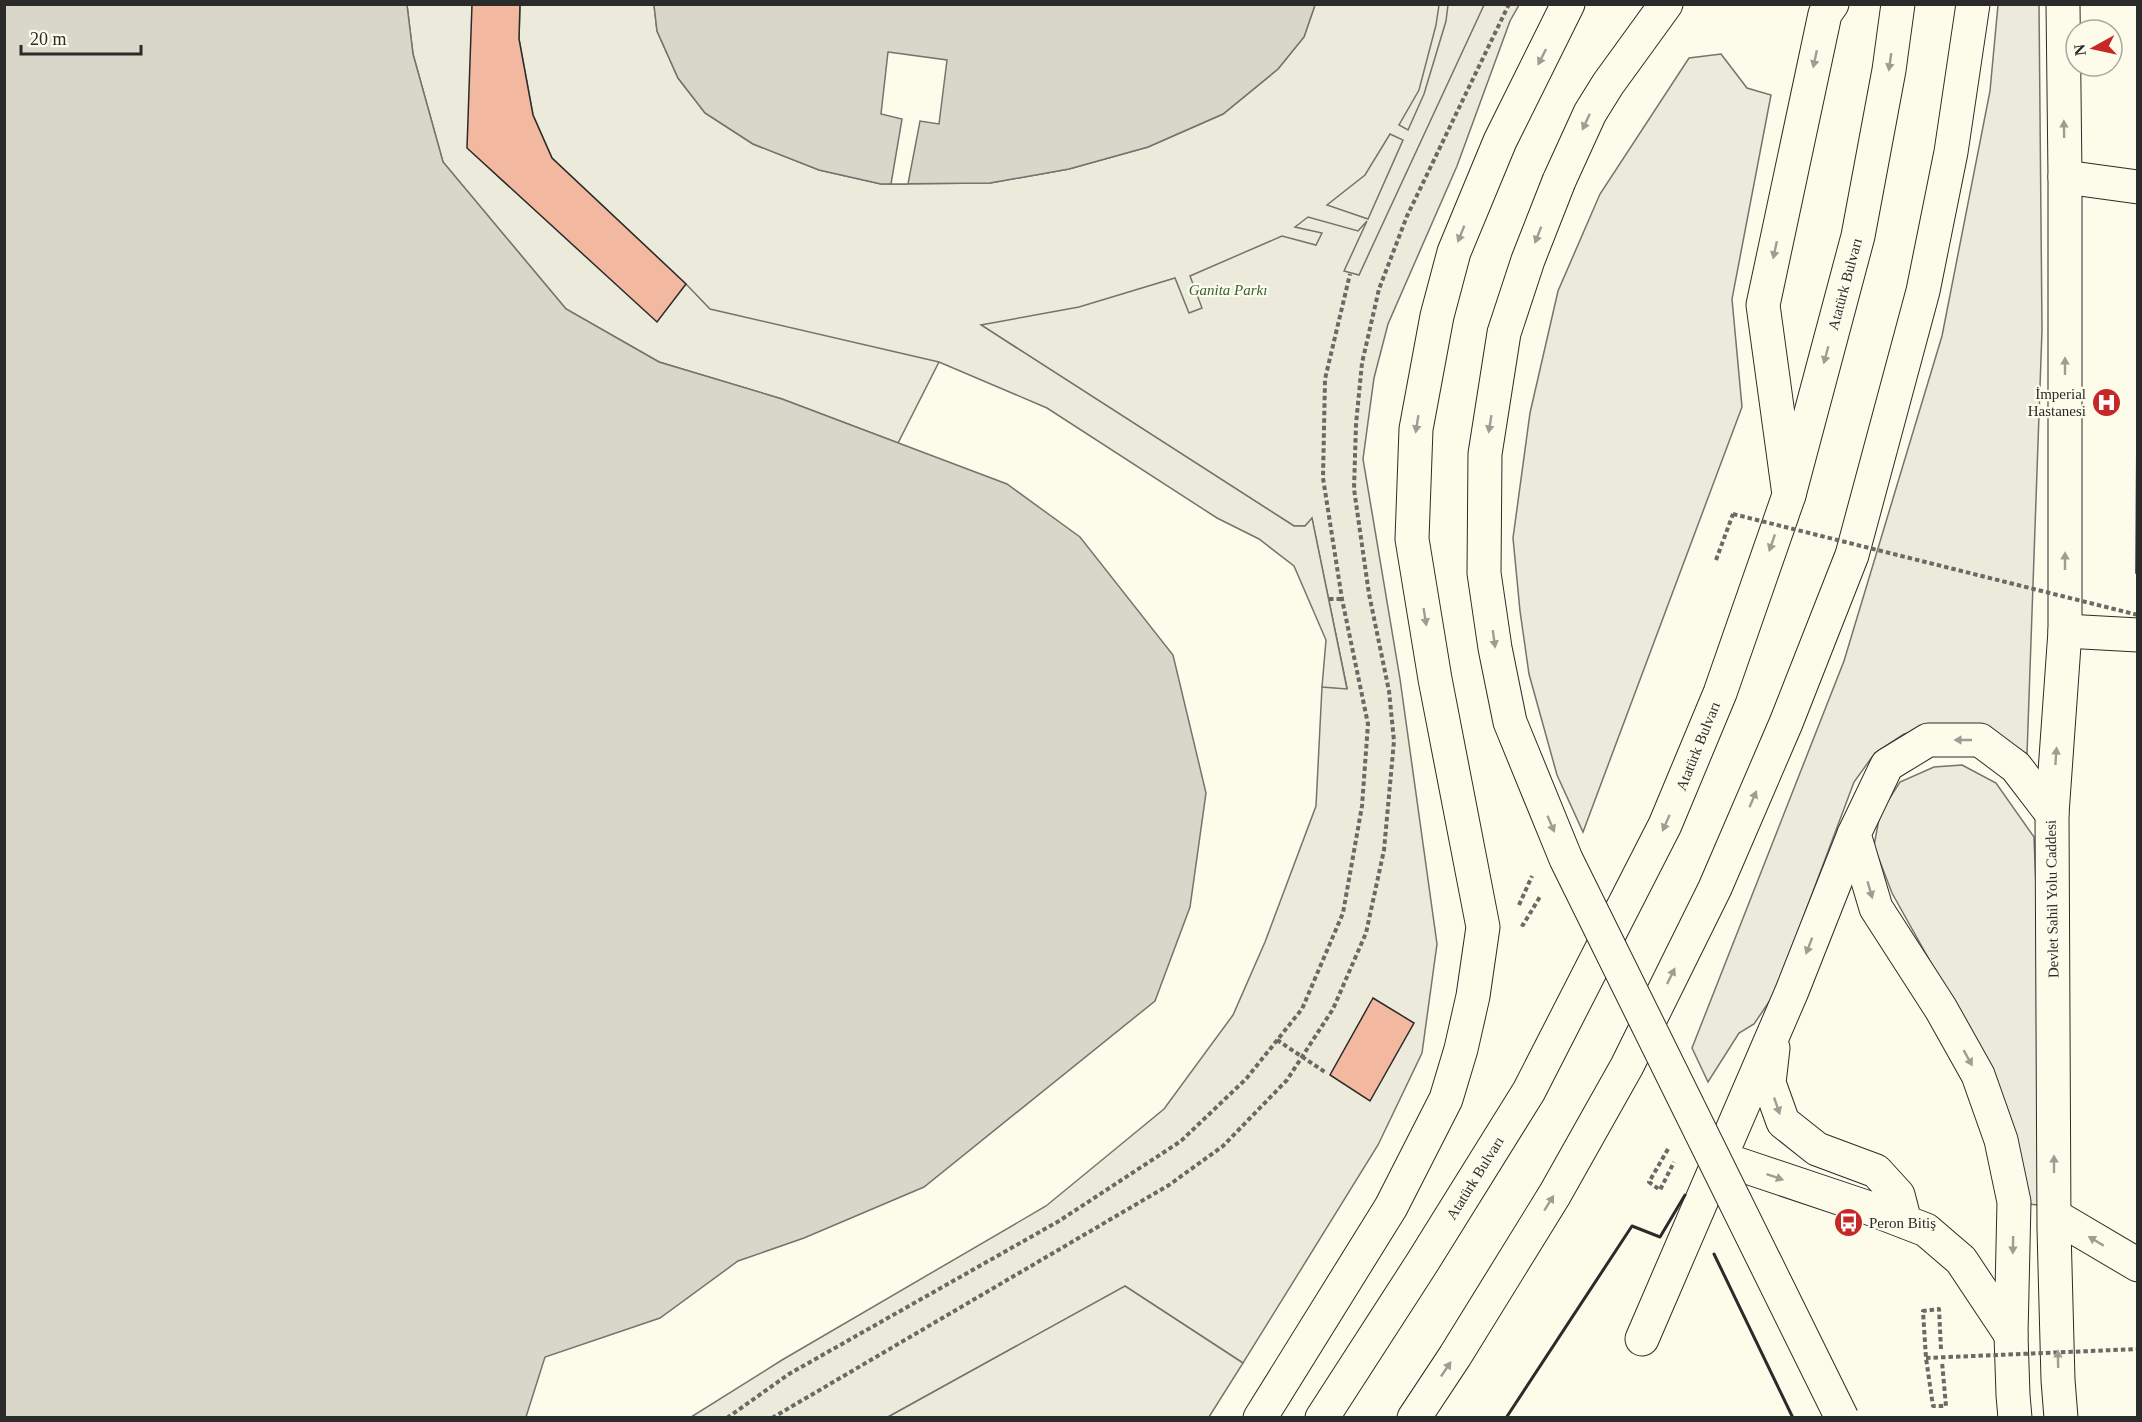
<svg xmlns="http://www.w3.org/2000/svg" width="2142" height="1422" font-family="'Times New Roman',serif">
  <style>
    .green { fill: #ecebdb; stroke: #74746e; stroke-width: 1.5 }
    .parking { fill: #eceadb; stroke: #74746e; stroke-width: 1.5; fill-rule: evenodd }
    .water { fill: #d8d7c9; stroke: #74746e; stroke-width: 1.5 }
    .pier { fill: #fdfbea; stroke: #74746e; stroke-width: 1.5 }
    .building { fill: #f2b8a0; stroke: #2b2b2b; stroke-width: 1.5 }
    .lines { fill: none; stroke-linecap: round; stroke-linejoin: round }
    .minor-casing { stroke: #2b2b2b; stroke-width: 35 }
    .major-casing { stroke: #2b2b2b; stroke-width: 35 }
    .highway-casing { stroke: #2b2b2b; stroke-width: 35 }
    .path { stroke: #6a6964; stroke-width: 4; stroke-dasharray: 4.5 3; stroke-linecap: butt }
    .minor { stroke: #fdfbea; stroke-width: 33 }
    .major { stroke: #fdfbea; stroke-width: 33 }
    .highway { stroke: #fdfbea; stroke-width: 33 }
    .highway-bridge-casing { stroke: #2b2b2b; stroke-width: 35; stroke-linecap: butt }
    .path-bridge { stroke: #6a6964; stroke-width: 4; stroke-dasharray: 4.5 3; stroke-linecap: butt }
    .highway-bridge { stroke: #fdfbea; stroke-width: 33 }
    .wall { stroke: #2b2b2b; stroke-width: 3 }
    .oneway { fill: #9e9d94 }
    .labels { text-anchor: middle; stroke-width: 4.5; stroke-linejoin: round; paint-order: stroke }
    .street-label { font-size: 15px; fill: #2b2b2b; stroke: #fdfbea }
    .park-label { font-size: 15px; font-style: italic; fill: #34623c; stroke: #fdfbea }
    .poi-label { font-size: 15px; fill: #2b2b2b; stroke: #fdfbea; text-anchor: end }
  </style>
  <rect width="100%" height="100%" fill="#fdfbea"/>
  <path class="green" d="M407,5H654L657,31L881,184H908L1304,37L1315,5H1519L1510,21L1457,166L1388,324L1374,378L1363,459L1400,679L1437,944L1422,1053L1378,1145L1243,1363L1125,1286L888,1417H691L782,1360L1046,1206L1164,1109L1233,1015L1265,942L1316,806L1322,687L1347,688L1312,519L1305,526H1294L981,325L939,362L898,443L782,399L659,362L566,309L443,162L413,54Z
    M1998,5H2039L2042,330L2027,754L2004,740L1938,726L1904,734L1875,753L1854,782L1775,993L1754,1024L1739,1033L1708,1082L1692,1048L1844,661L1942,336L1990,91Z
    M1962,765L1996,783L2034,837L2038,939L2040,1205L2025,1204L1993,1074L1892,893L1874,846L1880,813L1900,782L1934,767Z"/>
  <path class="parking" d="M520,5H654L657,31L678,78L705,113L753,144L819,170L881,184L990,183L1069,169L1148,147L1223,114L1278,69L1304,37L1315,5H1439L1436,25L1419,90L1399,125L1408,130L1424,94L1446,21L1448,5H1484L1359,275L1344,271L1367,221L1358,231L1308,217L1295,227L1322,233L1316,245L1282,236L1190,276L1202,308L1189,313L1175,278L1079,307L981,325L1294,526H1305L1312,518L1347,689L1322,687L1326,640L1294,566L1259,539L1217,518L1047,408L939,362L710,309L686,284L552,158L533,115L519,39ZM1390,134L1403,140L1368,219L1327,205L1365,175Z
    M1721,54L1747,88L1771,95L1732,299L1742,407L1583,832L1557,775L1529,674L1520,611L1513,538L1530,413L1558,291L1600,194L1689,58Z
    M1125,1286L1243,1363L1209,1417H888Z"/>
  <path class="water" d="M5,4L407,5L413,54L443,162L566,309L659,362L782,399L1007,484L1080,537L1173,655L1206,793L1190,907L1155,1001L924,1187L804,1238L738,1261L660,1318L545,1357L526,1417H5Z
    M654,5H1315L1304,37L1278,69L1223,114L1148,147L1069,169L990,183L881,184L819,170L753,144L705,113L678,78L657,31Z"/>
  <path class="pier" d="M888,52L947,60L939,124L920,121L908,184H891L902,119L881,114Z"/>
  <path class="building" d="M472,4H520L519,39L533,115L552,158L686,284L657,322L467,148Z
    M2137,413H2138V573H2136Z
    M1373,998L1414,1023L1370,1101L1330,1075Z"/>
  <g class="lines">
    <defs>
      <path id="minor" d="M2065,177L2138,187
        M1789,495L1763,305L1825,14L1832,4
        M2065,631L2138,635
        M1773,1048L1769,1083L1783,1122L1817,1149L1876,1171L1898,1195L1905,1222
        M1720,1158L1869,1208L1926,1230L1961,1260L2011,1335
        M2055,1216L2138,1265
        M1642,1339L1792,991L1854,834"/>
      <path id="major" d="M2015,1418L2013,1395L2011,1335L2014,1202L2001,1140L1978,1075L1941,1009L1876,908L1854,834L1887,765L1928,740H1980L2016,767L2052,814L2054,1229L2058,1380L2061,1418"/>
      <path id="highway" d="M1559,181L1590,113L1608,84L1666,4
        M2052,814L2065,631V177L2063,4
        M1260,1418L1391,1207L1446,1099L1461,1049L1473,996L1483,927L1435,679L1412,539L1416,429L1437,316L1454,252L1500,141L1568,4
        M1322,1418L1422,1263L1529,1091L1665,825L1720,693L1789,495L1858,236L1889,70L1898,4
        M1414,1418L1455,1356L1555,1194L1627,1066L1715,888L1786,723L1852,555L1923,291L1951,152L1973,4"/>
    </defs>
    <use href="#minor" class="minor-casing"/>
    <use href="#major" class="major-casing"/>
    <use href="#highway" class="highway-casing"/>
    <path class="path" d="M1716,560L1733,514
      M1329,599H1342
      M1519,905L1532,876
      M1521,924L1523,925L1541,895
      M1277,1040L1325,1072
      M1668,1149L1649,1182L1660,1190L1674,1162
      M1941,1349L1939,1309L1923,1311L1926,1358L1933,1406H1946L1942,1362
      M727,1418L789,1374L1059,1221L1181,1141L1246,1079L1302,1009L1343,913L1362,806L1368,724L1342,599L1323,478L1325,379L1350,274
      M772,1418L1169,1185L1223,1146L1287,1080L1333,1009L1366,933L1384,850L1394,741L1389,691L1369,594L1354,489L1356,424L1362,363L1379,289L1407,216L1509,4"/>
    <use href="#minor" class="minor"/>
    <use href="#major" class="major"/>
    <use href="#highway" class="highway"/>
    <defs>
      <path id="highway-bridge" d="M1559,181L1528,260L1504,333L1485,454L1484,573L1495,648L1510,722L1566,859L1842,1418"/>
    </defs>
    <use href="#highway-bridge" class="highway-bridge-casing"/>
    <path class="path-bridge" d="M1733,514L2138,615
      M1926,1358L2138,1349"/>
    <use href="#highway-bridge" class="highway-bridge"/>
    <path class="wall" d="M1714,1254L1793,1418
      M1506,1418L1632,1226L1660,1237L1685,1195"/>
  </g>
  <defs><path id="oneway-solid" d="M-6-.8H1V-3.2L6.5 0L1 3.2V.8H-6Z" transform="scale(1.5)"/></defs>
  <g class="oneway">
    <use href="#oneway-solid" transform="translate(1542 57) rotate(117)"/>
    <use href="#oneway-solid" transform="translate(1815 59) rotate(102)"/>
    <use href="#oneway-solid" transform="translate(1890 62) rotate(98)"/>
    <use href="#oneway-solid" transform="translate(1586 122) rotate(115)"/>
    <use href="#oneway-solid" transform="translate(2064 129) rotate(-91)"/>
    <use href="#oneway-solid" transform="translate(1461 234) rotate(112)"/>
    <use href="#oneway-solid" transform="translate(1538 235) rotate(111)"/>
    <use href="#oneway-solid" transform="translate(1775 250) rotate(102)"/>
    <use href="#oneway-solid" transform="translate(1826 355) rotate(105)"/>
    <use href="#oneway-solid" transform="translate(2065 366) rotate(-90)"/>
    <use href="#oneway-solid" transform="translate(1417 424) rotate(99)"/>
    <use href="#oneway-solid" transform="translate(1490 424) rotate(99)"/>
    <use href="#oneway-solid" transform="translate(1772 543) rotate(109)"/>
    <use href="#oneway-solid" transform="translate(2065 561) rotate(-90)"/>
    <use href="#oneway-solid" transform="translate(1425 617) rotate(81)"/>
    <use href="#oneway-solid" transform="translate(1494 639) rotate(82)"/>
    <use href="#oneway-solid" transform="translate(1963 740) rotate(-180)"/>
    <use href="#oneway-solid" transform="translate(2056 756) rotate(-86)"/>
    <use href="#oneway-solid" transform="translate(1753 799) rotate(-67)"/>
    <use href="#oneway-solid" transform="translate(1666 823) rotate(114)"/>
    <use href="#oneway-solid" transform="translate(1551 824) rotate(67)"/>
    <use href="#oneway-solid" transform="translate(1870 890) rotate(74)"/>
    <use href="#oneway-solid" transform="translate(1809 946) rotate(111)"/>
    <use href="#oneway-solid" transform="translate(1671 976) rotate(-64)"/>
    <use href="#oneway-solid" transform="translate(1968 1058) rotate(61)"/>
    <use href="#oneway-solid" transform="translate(1777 1106) rotate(71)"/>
    <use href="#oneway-solid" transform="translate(2054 1164) rotate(-90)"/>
    <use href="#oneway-solid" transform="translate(1775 1177) rotate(19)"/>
    <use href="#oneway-solid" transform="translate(1549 1203) rotate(-58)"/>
    <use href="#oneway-solid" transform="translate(2096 1241) rotate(-149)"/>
    <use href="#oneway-solid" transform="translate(2013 1245) rotate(91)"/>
    <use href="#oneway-solid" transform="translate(2058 1359) rotate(-91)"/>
    <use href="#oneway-solid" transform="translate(1446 1369) rotate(-56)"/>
  </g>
  <defs>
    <symbol id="hospital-disc" viewBox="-11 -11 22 22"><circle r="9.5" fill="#c62828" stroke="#fdfbea"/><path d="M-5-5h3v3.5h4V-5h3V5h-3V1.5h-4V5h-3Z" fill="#fff"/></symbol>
    <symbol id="bus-disc" viewBox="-11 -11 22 22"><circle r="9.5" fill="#c62828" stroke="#fdfbea"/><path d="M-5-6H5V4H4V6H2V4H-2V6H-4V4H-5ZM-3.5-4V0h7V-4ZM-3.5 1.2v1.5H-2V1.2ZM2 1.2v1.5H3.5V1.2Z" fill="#fff"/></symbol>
  </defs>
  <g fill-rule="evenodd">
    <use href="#hospital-disc" x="2090" y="386" width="33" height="33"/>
    <use href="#bus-disc" x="1832" y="1206" width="33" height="33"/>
  </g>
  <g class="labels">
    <g class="street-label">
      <text transform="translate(1845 284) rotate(-75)" y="5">Atatürk Bulvarı</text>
      <text transform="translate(1698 746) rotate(-68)" y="5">Atatürk Bulvarı</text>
      <text transform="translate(2052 899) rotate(-91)" y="5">Devlet Sahil Yolu Caddesi</text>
      <text transform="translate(1475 1178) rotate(-58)" y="5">Atatürk Bulvarı</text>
    </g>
    <g class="park-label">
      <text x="1228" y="295">Ganita Parkı</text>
    </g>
    <g class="poi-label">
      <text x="2086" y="399">İmperial<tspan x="2086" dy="17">Hastanesi</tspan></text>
      <text x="1869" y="1228" text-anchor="start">Peron Bitiş</text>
    </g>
  </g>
  <rect width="2142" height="1422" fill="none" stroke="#2b2b2b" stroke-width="12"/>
  <g transform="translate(2094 48) rotate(262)"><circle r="28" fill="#fdfbea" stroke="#a9a89e" stroke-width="1.5"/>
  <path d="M0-4.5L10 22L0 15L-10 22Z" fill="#c62828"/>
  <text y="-9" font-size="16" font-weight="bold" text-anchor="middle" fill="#2b2b2b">N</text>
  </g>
  <path d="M21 45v9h120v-9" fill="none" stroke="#2b2b2b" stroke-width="3"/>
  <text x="30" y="45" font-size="18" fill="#2b2b2b" stroke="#fdfbea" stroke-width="4.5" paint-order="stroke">20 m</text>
</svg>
